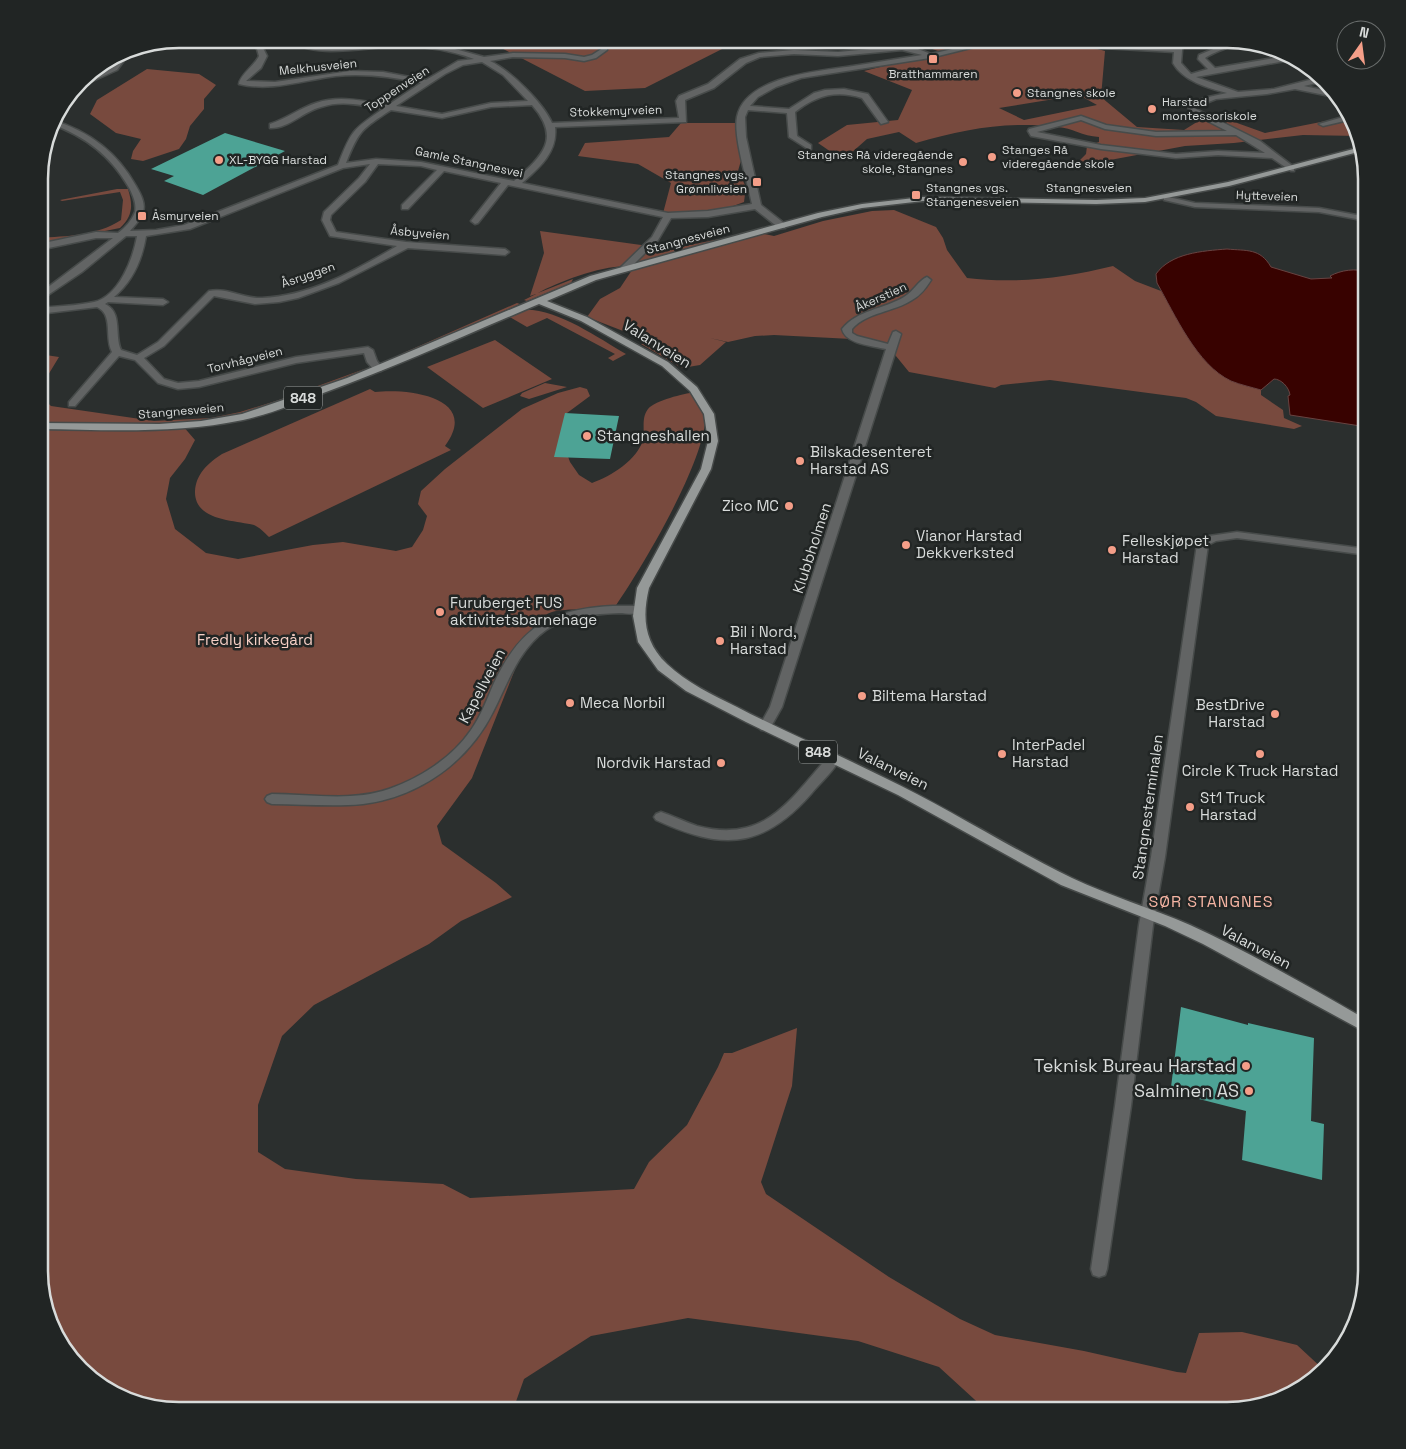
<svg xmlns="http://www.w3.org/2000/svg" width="1406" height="1449" font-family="'Space Grotesk',sans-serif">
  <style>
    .green { fill: #784a3e; fill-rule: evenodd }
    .water { fill: #380200; stroke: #684341 }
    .building { fill: #4da395 }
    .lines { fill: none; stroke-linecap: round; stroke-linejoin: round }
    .minor-casing { stroke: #474b4a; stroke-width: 3 }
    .major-casing { stroke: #474b4a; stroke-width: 3 }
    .minor { fill: #626464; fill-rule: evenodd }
    .major { fill: #959998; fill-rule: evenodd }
    .poi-dot { fill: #f49e88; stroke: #212524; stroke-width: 2 }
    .labels { text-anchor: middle; stroke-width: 5; stroke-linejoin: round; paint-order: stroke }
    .far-street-label { font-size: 12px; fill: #d8dbda; stroke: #212524 }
    .far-poi-label { font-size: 12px; fill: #d8dbda; stroke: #212524; text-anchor: start }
    .shield { fill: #212524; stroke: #a1a4a3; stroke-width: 1 }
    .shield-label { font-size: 14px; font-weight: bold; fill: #d8dbda }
    .street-label { font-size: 15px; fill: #d8dbda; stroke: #212524 }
    .poi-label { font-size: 15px; fill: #d8dbda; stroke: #212524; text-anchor: start }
    .park-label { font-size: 15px; fill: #f7d0c6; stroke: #212524 }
    .neighbourhood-label { font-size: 16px; letter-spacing: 1px; fill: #f5b4a3; stroke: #212524 }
    .near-poi-label { font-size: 18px; fill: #d8dbda; stroke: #212524; text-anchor: end }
    .rim { fill: none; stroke: #d8dbda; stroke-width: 2.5 }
  </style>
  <rect width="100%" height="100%" fill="#2b2f2e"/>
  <path class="green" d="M484,39H860L800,46H728L645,88L585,91Z
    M903,39H1062L1105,51L1101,97L1137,127L1184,130L1205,117L1226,119L1265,133L1341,118H1352L1357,125L1359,136L1303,135L1234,143L1185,146L1094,163L1079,161L1086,154L1087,146L1099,142V137C1082,136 1072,128 1058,127C1006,121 965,129 916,143L899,132L867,139L850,154H834L818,143L847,125L898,120L912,90L864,71L941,52ZM1079,95L1097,105L1024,120L999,108Z
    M147,69L199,74L216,85L204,99V109L190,126L186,139L179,149L143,161L131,159L133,151L141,139L116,133L90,114L97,100Z
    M681,123H738L742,157L738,171L746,187L744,202L717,212L662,217L671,183L638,164L578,156L585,143L669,137Z
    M117,189H128C133,205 133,216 120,228L39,244V238C66,236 97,236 121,220L123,200L120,192L62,201L60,200Z
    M894,210L936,227L943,238L947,250L967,278C1016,284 1065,278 1113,266L1135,281L1161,291L1191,342L1231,381L1261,390V395L1283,410L1284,418L1302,426L1294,429L1216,416L1196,402L1186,398L1050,380L1001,385L995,388L909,372L887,345L871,340L774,335L755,336L728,342L710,338L726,342L700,365L682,368L641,344L658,337L636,336L587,317L600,299L620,288L634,267C610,262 559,281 538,293L573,279L571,283L527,301L524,300L536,294L530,296L544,253L540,231L670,249L754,232L774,236L823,221L872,211Z
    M517,303L520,304L410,351L401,354Z
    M522,310C555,307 598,338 626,354L613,361L608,358L615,354L547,318L527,327L508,316Z
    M495,340L552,379L483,408L427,367Z
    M39,354L59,357L39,390Z
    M367,368L322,387L255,410L182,425L195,440L185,459L170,478L166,499L175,529L206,553L238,559L313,545L343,542L396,551L412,547L423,530L427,516L418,504L421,491L445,469L522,409L558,393L580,387L587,389L590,396L567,413L561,437L570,462L579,475L592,483C611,476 638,460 643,439C645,429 641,418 648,409C656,400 683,394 695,392C698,396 703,400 704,404C718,444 637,576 612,611C597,609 566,608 552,612C541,615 534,625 529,634L472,778L437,826L442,844L496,883L512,897L461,921L429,944L314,1005L282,1036L258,1105V1152L285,1169L356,1179L443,1184L470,1198L634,1189L649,1162L687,1125L718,1067L724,1053H732L797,1028L792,1086L761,1182L766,1194L889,1277L960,1319L995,1335L1084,1351L1177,1372L1186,1373L1199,1333L1242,1332L1297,1345L1324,1370L1319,1376L1281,1400L1228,1410H986L939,1367L858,1341L688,1318L591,1336L524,1379L513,1410H179L117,1396L73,1362L46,1316L39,1271V395L51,406L154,421L211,418L240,412L282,399Z
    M545,383L567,387L529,399L520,396L522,393Z
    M370,389L375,392C408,388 481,397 445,446L451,450L269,537C265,533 259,527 254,525C234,520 194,521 195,491C196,474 208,463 222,454Z"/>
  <path class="water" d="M1227,249C1247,251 1260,248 1271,267L1311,279L1331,278H1332L1330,276C1341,270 1356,268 1367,272V427L1290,415L1288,396L1290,395C1289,387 1281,379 1274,379L1261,390C1251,387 1241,385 1231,381C1197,365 1175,315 1157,283L1156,274C1171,253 1202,251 1227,249Z"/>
  <path class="building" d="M225,133L285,151L203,195L164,181L174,176L151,169Z
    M565,413L619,416L610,459L554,457Z
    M1181,1007L1248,1025V1023L1314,1038L1311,1121L1324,1124L1322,1180L1242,1160L1246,1111L1199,1099L1200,1094L1171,1087Z"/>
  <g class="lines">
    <defs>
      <path id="minor" d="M249,39H256L263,48L267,56L261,68L246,81L275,82L350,71L383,72L426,80L458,61L474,59C450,50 424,46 399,46C370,46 311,61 290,39H298L305,43L326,46L386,42L427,44L455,49L484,57L513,53L565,54L584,57L592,55L603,48H607V50L596,58L584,61L565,58L513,57L490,61C510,70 543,103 552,123L679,118L676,101L679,96L708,84L740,59L759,53L794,50L838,52L902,46L918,49L931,54L995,39H1007L930,58L801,78L776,87L758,97L750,106L789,109L814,93L825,90L844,89L868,94L888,122L881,124L862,98C836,90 817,95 795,112L797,136L811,145V149H808L789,137L787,113L748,110L745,117L746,137L761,205L785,224V228H779L755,209L708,217L671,218L658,240L627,271L624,272L620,269L621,267L652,237L663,217L508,185L478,223L475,224L471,221L501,183L444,171L408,209H402V205L437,170L421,166L378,164L365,182L331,215L330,220L336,232L406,242L505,249L509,252L505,255L408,248L339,283L298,298L279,302L255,304L214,296L164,346L144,358L164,379L178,383L199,381L296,357L368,347L373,350L377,361L383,369L381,371H375L367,362L364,353L296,363L199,387L178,389L158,383L135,360L119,356L75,406H69V402L112,352C104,337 114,315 97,307L39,314V308C57,306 76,306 94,302C119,296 133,259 137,236H126L82,272L39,301V294L113,238H96L39,250V244L96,232L118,233C125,228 132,220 135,212C137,203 132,193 128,186C110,155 85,136 51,124L52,120C89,131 117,152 136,186C140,193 146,203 143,212C141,219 135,225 130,231L156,230L184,225L338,165C351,131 353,129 383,109C361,105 342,100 321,107C304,111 288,129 270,128V124C286,119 300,108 316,103C340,95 363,101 388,105L421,83C394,77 364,73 336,76C303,80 272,92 239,84C239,76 255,65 259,56L257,49ZM902,50L922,55C899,59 876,62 853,66C820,71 745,76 737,117C733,137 748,183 752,204L708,211L668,213L522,183C539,168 558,152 555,127L686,122L685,100L714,88L746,63L760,57L794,54L838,56ZM482,62L503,75L528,101L491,103L442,114L396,106L445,74L463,65ZM532,105C562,139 542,156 514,181L421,162L376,159L346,163C359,130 362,129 391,110L442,118L491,107ZM370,164L359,178L324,212L322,220L330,236L397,246C356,270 311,296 262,298C244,299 227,287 209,291L158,342L137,355L121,350C114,335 123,312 105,304L108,302L163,305L168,302L163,299L114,297C133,281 142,260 146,236L190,229L343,168Z
        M1058,39H1069L1085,43L1175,48L1177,39H1183L1181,63L1191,74L1208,69L1198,59L1199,55L1237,39L1245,41C1235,45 1211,53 1205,58L1215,68L1292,55L1296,59L1196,77L1238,92L1274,89L1321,77L1325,81L1304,86L1337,93L1340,98L1295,89L1267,94L1216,99L1196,107V109L1260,141L1294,167V171H1291L1272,158L1218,155L1176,158L1101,149L1031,136L1028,131L1029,129L1081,116L1106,125L1156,132L1227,131L1190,112L1188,106L1204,98L1227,93C1208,88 1183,81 1173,63L1174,52L1085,47ZM1081,120L1105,129L1156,136L1236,135L1265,153L1218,151L1176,154L1101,145L1037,132Z
        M133,48L117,70L75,89C84,76 101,76 112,65C121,57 120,50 133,48Z
        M1350,115L1353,119L1323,126L1319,124Z
        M1164,196L1195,203L1319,208L1367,217V221L1319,212L1195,207L1164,200Z
        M927,277L931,280C926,288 921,295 912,300C894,312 867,312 852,329V333L857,336L888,344L893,332L896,331L901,334L782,707L769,730H761L759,727L770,707L886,349C873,346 845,344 842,329C857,310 884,309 904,297C913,292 919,280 927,277Z
        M1237,532L1367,549V555L1237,538L1216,541L1208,545L1165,857L1153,925L1131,1106L1107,1269L1105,1275L1099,1277L1093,1275L1091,1269L1115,1106L1139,925L1151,857L1197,544L1209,536Z
        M613,606H638L644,610C638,616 627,613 619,613C594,614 567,616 546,630C518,650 508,683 493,712C468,762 419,797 363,804C333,807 302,804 272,804L267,802L265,799L267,796L272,794C310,794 352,802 389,789C420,778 452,758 471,730C481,716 487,699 494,683C521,626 551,609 613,606Z
        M834,755L839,756L840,759C833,772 820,783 811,794C762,850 721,850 656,820L654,817L656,814L661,812C673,816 685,822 697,826C766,844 789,800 829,756Z"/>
      <path id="major" d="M1361,147L1362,151L1229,186L1145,202L1096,204L923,201L862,208L822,217L596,280L547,301L587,317L668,362L697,387L714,414L718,441L711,469L649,588C642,617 644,642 667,664C687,683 713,695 737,707C785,732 835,753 883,777C948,808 1008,847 1072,878C1110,896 1151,908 1190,925C1251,953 1309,987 1367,1020V1033L1203,944L1165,926L1061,885L898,795L746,722L686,691L658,670L638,642L633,616L637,588L701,469L708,441L704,414L690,391L662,366L581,321L539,304C468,334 398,366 326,392C299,402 271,414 243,420C176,434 107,430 39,429V423L159,424L201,421L242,414L347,378L590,276L818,213L862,204L923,197L1096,200L1145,198L1228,182Z"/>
    </defs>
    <use href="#minor" class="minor-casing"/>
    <use href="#major" class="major-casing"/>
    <use href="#minor" class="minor"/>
    <use href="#major" class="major"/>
  </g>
  <g class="poi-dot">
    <rect x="928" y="54" width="10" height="10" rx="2.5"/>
    <circle cx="1017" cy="93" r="5"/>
    <circle cx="1152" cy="109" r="5"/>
    <circle cx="992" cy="157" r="5"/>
    <circle cx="219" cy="160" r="5"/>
    <circle cx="963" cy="162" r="5"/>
    <rect x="752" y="177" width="10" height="10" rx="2.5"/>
    <rect x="911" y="190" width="10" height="10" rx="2.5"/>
    <rect x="137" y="211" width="10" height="10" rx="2.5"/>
    <circle cx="587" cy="436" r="5"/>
    <circle cx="800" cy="461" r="5"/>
    <circle cx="789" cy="506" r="5"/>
    <circle cx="906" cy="545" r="5"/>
    <circle cx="1112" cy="550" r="5"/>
    <circle cx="440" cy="612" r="5"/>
    <circle cx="720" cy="641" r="5"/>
    <circle cx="862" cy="696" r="5"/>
    <circle cx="570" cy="703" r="5"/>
    <circle cx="1275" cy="714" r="5"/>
    <circle cx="1002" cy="754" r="5"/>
    <circle cx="1260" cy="754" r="5"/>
    <circle cx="721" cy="763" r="5"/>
    <circle cx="1190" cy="807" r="5"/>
    <circle cx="1246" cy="1066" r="5"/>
    <circle cx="1249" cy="1091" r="5"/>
  </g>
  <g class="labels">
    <g class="far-street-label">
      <text transform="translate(318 67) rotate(-6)" y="4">Melkhusveien</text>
      <text transform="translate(397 89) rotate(-33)" y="4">Toppenveien</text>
      <text transform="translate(616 111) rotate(-2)" y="4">Stokkemyrveien</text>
      <text transform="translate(469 162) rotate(12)" y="4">Gamle Stangnesvei</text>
      <text x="1089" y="192">Stangnesveien</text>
      <text transform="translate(1267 196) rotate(2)" y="4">Hytteveien</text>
      <text transform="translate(420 233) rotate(5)" y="4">Åsbyveien</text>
      <text transform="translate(688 239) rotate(-15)" y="4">Stangnesveien</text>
      <text transform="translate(308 275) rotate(-19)" y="4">Åsryggen</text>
      <text transform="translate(881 297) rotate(-24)" y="4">Åkerstien</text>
      <text transform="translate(245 360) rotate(-14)" y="4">Torvhågveien</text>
      <text transform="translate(181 411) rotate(-5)" y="4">Stangnesveien</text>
    </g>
    <g class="far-poi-label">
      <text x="933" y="78" text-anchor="middle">Bratthammaren</text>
      <text x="1027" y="97">Stangnes skole</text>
      <text x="1162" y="106">Harstad<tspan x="1162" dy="14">montessoriskole</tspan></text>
      <text x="1002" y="154">Stanges Rå<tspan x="1002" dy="14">videregående skole</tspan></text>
      <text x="953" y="159" text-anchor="end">Stangnes Rå videregående<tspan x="953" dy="14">skole, Stangnes</tspan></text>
      <text x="229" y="164">XL-BYGG Harstad</text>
      <text x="747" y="179" text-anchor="end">Stangnes vgs.<tspan x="747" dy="14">Grønnliveien</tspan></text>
      <text x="926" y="192">Stangnes vgs.<tspan x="926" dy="14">Stangenesveien</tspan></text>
      <text x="152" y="220">Åsmyrveien</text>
    </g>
    <g class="shield">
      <rect x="284" y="386.5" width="38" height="23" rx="4"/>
      <rect x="799" y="740.5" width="38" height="23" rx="4"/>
    </g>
    <g class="shield-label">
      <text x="303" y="403">848</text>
      <text x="818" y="757">848</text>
    </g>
    <g class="street-label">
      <text transform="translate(657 344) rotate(32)" y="5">Valanveien</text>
      <text transform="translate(812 548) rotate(-72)" y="5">Klubbholmen</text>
      <text transform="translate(482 686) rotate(-62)" y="5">Kapellveien</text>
      <text transform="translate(893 769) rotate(26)" y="5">Valanveien</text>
      <text transform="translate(1148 807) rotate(-82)" y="5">Stangnesterminalen</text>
      <text transform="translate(1256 947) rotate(28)" y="5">Valanveien</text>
    </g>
    <g class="poi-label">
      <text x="597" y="441">Stangneshallen</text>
      <text x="810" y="457">Bilskadesenteret<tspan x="810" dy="17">Harstad AS</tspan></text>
      <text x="779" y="511" text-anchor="end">Zico MC</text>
      <text x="916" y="541">Vianor Harstad<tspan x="916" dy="17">Dekkverksted</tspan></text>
      <text x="1122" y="546">Felleskjøpet<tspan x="1122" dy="17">Harstad</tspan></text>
      <text x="450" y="608">Furuberget FUS<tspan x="450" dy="17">aktivitetsbarnehage</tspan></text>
      <text x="730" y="637">Bil i Nord,<tspan x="730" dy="17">Harstad</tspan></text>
      <text x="872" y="701">Biltema Harstad</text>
      <text x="580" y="708">Meca Norbil</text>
      <text x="1265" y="710" text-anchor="end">BestDrive<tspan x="1265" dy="17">Harstad</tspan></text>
      <text x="1012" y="750">InterPadel<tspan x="1012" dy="17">Harstad</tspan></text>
      <text x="711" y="768" text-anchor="end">Nordvik Harstad</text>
      <text x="1260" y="776" text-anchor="middle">Circle K Truck Harstad</text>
      <text x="1200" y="803">St1 Truck<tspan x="1200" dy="17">Harstad</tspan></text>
    </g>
    <g class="park-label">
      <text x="255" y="645">Fredly kirkegård</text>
    </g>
    <g class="neighbourhood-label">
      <text x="1211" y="907">SØR STANGNES</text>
    </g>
    <g class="near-poi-label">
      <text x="1236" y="1072">Teknisk Bureau Harstad</text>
      <text x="1239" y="1097">Salminen AS</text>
    </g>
  </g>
  <path d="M0 0H1406V1449H0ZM179 48H1227A131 131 0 0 1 1358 179V1271A131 131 0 0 1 1227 1402H179A131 131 0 0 1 48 1271V179A131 131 0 0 1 179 48Z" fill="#212524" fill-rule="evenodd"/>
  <path class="rim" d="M179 48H1227A131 131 0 0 1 1358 179V1271A131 131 0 0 1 1227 1402H179A131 131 0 0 1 48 1271V179A131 131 0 0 1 179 48Z"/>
  <g transform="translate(1361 45) rotate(14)"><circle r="24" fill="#212524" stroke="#6a6e6d"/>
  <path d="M0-4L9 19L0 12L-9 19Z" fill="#f49e88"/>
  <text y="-8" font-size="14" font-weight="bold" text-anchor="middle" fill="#d8dbda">N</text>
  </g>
</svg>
